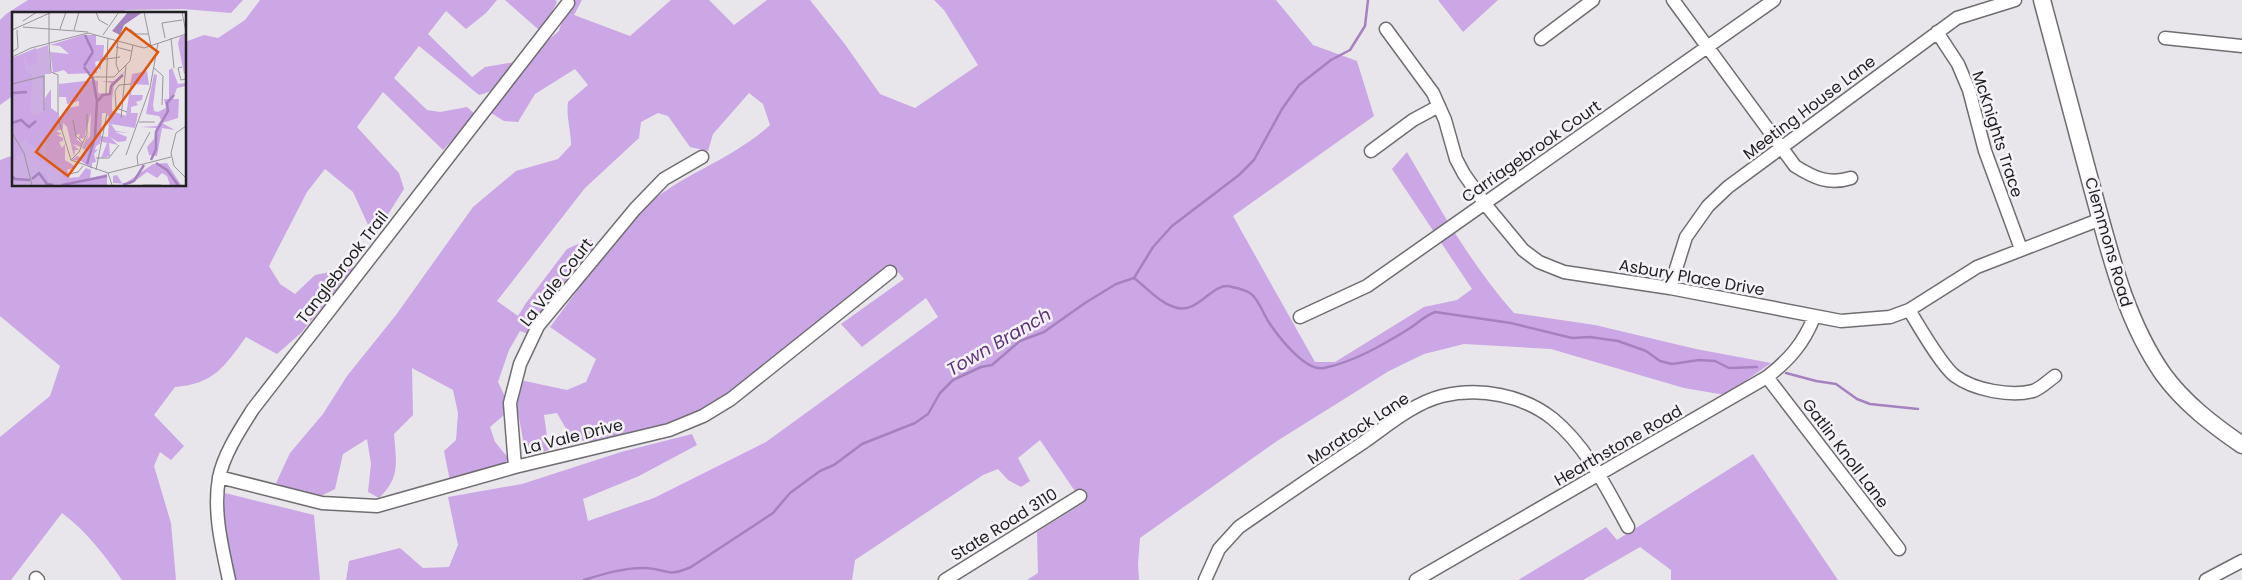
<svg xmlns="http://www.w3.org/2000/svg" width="2242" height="580" font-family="Poppins,sans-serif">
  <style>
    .forest { fill: #cba7e6 }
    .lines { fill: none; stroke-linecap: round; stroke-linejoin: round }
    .stream { stroke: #a582bf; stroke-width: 2.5 }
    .minor-casing { stroke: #706d71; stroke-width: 15 }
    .major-casing { stroke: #706d71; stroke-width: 19 }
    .minor { stroke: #fff; stroke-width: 12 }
    .major { stroke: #fff; stroke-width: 16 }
    .labels { text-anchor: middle; stroke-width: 5; stroke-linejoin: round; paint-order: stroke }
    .street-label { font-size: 16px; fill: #201f21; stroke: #f5f3f7 }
    .water-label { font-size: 18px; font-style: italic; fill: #60327d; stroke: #f5f3f7 }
    .inset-river { fill: none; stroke: #a582bf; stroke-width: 2.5 }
    .inset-road { fill: none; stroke: #98969a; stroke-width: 1 }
    .view { fill: #de560d; fill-opacity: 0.15; stroke: #de560d; stroke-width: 2.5 }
    .inset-edge { fill: none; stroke: #201f21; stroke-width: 2.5 }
  </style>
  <rect width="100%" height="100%" fill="#e8e6ea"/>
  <path class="forest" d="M28,0H243L231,13L183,9L125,10L123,14H14V95L0,105V20L6,14Z
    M260,0H497L486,13L466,29L446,11L428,34L472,77L485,67L515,62C505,78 498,91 479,95L419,46L394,78L427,110L440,112L467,107L476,115L443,150L383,92L357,127L399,173L404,189L387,216L369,227L353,192L325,169L307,192L269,266L280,284L295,294L315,275L354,267L349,280L330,298L301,333L277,354L246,337C224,367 214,384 175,387L154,415L184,446L171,460L160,452L154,466L171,523L176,580H122C104,554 87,532 62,513L11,580H0V437L50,396L60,366L0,316V160L14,155V185H185V42L204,35L218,38L245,20Z
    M505,0H555L557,2L551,14L539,30Z
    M569,0H582L574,15L630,36L671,0H709L734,25L767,0H810L844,43L880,94L915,108L978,65L944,10L934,0H1276L1313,45L1357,61L1374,116L1233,216L1315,362H1335L1424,307L1457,300L1472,289L1392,169L1407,152C1439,207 1471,265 1514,313L1595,325L1696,349L1771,363L1725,395L1684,388L1551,349L1464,344L1424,354L1389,371L1277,441L1140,538L1138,564L1139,580H1027L1038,573L1037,532L1083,503L1040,440L1018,458L1030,481L1021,487L1008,480L998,469L983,475L855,560L852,580H346L349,561L400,548L423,568L449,567L458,545L448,497L522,484L621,452L692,434L697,445L639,476L583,499L588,521L654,498L766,442L938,317L926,298L862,347L841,324L904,279L892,265L747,382L699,411L666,424L595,442L579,440L565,427L557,413L544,415L549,450L540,453L524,445L517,407L520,380L567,390L586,382L596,359L550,327C576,293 601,256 630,224C638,216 645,206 654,199C691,171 735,157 770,125L763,104L749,93L713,134L708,151L690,147L668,116L658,113L641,122L639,138L585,188L497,301L518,316L526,303L567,249L589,239L599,245L531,335L520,331L509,350L498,382L506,399L504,415L490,427L495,442L510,460L482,473L450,481L444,451L456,440L458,413L453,390L412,368L413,415L394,434C396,461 401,477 379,498L368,492L371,464L367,439L343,454L335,489L315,499L276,483L290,453L323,414L347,376L396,315L473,207L516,171L558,159L571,145C571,130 566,117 568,102L588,85L575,69L535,94L518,122L504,121L491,113L533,53L559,31Z
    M1438,0H1498L1463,32Z
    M1753,454L1838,580H1671V570L1640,547L1583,580H1518L1606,527L1617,540Z
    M225,493L314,515L320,580H233L223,527Z"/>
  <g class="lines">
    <path class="stream" d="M1134,278C1147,288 1159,302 1174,307C1199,316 1212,280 1232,287C1237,288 1245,290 1250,293C1258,298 1263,313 1268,321C1278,336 1305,372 1324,368C1353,362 1381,346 1407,330C1417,324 1424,316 1435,312L1511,323L1572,338L1590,337L1618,341L1646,351L1660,361L1672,364L1699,360L1715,361L1729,368L1757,367
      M1786,373L1816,381L1836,384L1857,399L1870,404L1918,409
      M584,580C603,574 626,567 646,568C668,569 666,578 691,567L773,513L790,493L820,471L834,465L862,444L915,423L928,414L940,393L953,380L981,367L992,365L1020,341L1044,332L1085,303L1116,284L1134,278L1153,247L1172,226L1239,175L1254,160L1282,109L1299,85L1331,60L1350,50L1365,26L1368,0"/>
    <defs>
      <path id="minor" d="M1673,0L1795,166C1814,178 1829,185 1851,178
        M1386,29L1433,93L1445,120L1456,159L1464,174L1485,204L1523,250L1539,262L1564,272L1670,288L1841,321L1890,317L1909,310L1977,267L2101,219
        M1937,32L1958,64L1969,90L1985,151L2021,249
        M2165,38L2242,46
        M1541,39L1593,0
        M1371,151L1413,120L1439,106
        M1670,288L1686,237L1708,206L1728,187L1957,18L2015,0
        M1909,310C1919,326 1941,365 1955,376C1974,390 2011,397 2033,391C2040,389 2048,381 2055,376
        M1300,317L1367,286L1774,0
        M1767,377L1899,549
        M515,467L510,403L520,364L538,326L635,209L664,179L702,157
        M219,477L322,503L377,506L515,467L669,430L703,416L731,399L890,272
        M36,578L38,580
        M229,580C222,547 213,512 219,478C223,455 241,428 253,409L568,3
        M945,580L1080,496
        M1205,580L1219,549L1239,527C1281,498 1322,470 1364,442C1388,425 1414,403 1442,396C1480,387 1523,395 1553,419C1587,447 1607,489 1628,527
        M1416,580L1767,377C1789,360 1804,343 1814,317
        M2206,580L2242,561"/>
      <path id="major" d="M2042,0C2058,61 2075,122 2091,184C2109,249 2124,318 2163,374C2184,403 2213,425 2242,445"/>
    </defs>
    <use href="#minor" class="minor-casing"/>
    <use href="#major" class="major-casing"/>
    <use href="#minor" class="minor"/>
    <use href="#major" class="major"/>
  </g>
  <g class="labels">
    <g class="street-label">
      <text transform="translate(1809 107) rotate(-37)" y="6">Meeting House Lane</text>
      <text transform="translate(1998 134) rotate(72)" y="6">McKnights Trace</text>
      <text transform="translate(1531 151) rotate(-35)" y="6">Carriagebrook Court</text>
      <text transform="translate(2109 242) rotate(74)" y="6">Clemmons Road</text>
      <text transform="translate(342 267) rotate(-52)" y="6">Tanglebrook Trail</text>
      <text transform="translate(1692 277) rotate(10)" y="6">Asbury Place Drive</text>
      <text transform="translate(556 282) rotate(-52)" y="6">La Vale Court</text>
      <text transform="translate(1358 428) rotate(-33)" y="6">Moratock Lane</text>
      <text transform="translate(573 436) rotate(-14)" y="6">La Vale Drive</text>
      <text transform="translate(1618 445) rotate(-30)" y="6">Hearthstone Road</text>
      <text transform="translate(1846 453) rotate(53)" y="6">Gatlin Knoll Lane</text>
      <text transform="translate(1004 524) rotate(-32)" y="6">State Road 3110</text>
    </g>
    <g class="water-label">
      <text transform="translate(999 342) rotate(-30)" y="6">Town Branch</text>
    </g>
  </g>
  <g transform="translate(12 12)">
    <rect width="174" height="174" fill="#e8e6ea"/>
    <path d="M36,33L39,62H33L32,109H40L59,171L94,173H0V46Z" fill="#ccaee3"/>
    <path d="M71,23H84V33H92L91,47L83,50L85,61L56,62L52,58L41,61L38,40L57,42L48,34L38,33ZM173,23L174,61L172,62L166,31L168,25ZM24,36L25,51L17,55L12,43V49L13,57L21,65L18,96L21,104L32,100L33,86L39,77V96L47,102L48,109L55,96L67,94V89L55,92L54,85H47V72L82,68L86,69V81L97,82L99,71L89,69H102L115,57L102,73L100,88V99L114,104L120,62L135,59L137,73L120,72L119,83H131L130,88L124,90L126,93L119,95V101H126L123,116L99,112L104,119L118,121L103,120L115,125L114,129L106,130L98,125L106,133L97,131L98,144L89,146L95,131L87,129L89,131L84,134L83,138L86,137L82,142L84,150L80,151V157L69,149L60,148L65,144L72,147L69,144L73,138L70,136L77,120L75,128L78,124L79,101L72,126L66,127L68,122L64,123L65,128L70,131L69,135L61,132L67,138H63L62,145L55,115L51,111V117L44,119L50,122L45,123L51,126V129L47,130L50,136L53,132V148L64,155L55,158L57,166L67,165L74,156L79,158L78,166L95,162V173H35L32,166L27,164L22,168L26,161L34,163L37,171L43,173L59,171L53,169L47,152L37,154L28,152H34L31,149L34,144V126L30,134V149L27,150L25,136L16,131V126L8,131L11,143H4L5,148H1L0,46ZM90,101H95L97,106L96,125L89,124ZM160,56L166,72L174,71V74L165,76L161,87H167L166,106L150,111L163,118L150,116L145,144L137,143L135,135L142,127L144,116L129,115L145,114L149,108L147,104L134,102L142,62L145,63L141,93L142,99L146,100L154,96L152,87H157V58ZM155,151L169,173H158L155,164L150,161L145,166L135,160L119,172L101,171V164L105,163L110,171H114L141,152Z" fill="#cba7e6" fill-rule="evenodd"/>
    <path d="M116,0H131L112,13L108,23L100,19Z" fill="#a582bf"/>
    <path class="inset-river" d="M73,23L81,40M72,54L81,40M72,55L81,67L85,89L83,125L75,152M0,81L15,80M86,89L91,83L98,82L99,74L111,63M0,111L9,108L17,115L24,109M139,148L144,137V120L156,99L155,91L162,83M144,151L155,158L166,173M0,164L3,167L18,168M20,167L27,161L35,172L41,173M50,173L95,164M111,173L122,169L132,153"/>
    <path class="inset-road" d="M37,0V32M84,0L87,8L96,13M132,0L139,34M170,0L174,20M11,9L25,0M11,15L76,20M48,17L54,0M118,17L124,22H136M0,18L40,0M62,18L67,0M91,23L107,0M153,26L150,11L170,8M159,26L162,56M106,27L104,52L107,60M37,32L39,60L46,63V102M104,35L119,39M0,40L6,36L5,18M0,45L19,36L76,21L132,36L174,22M170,55L166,56L169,68L174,67M142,56L151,64L150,93M88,57V48L108,45M81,65H102L118,49L121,33M0,72L32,64V99M94,81L96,26M115,100L104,96L103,79L107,73L119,72M109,106L114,53M61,108L64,124L71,131M47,109L59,148L96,161L100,173M127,110H143M174,114L164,121L159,141L162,154L174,166M0,121L12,141L20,173M114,143L138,76L146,31M84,146H97L107,133M59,148L67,140L75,121V102M126,153L125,144L138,120M84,158L95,101M96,161L159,145M57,162L66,160L71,154M131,173H149"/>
    <path class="view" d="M114,16L146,40L56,164L24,140Z"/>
    <rect width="174" height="174" class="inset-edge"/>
  </g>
</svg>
